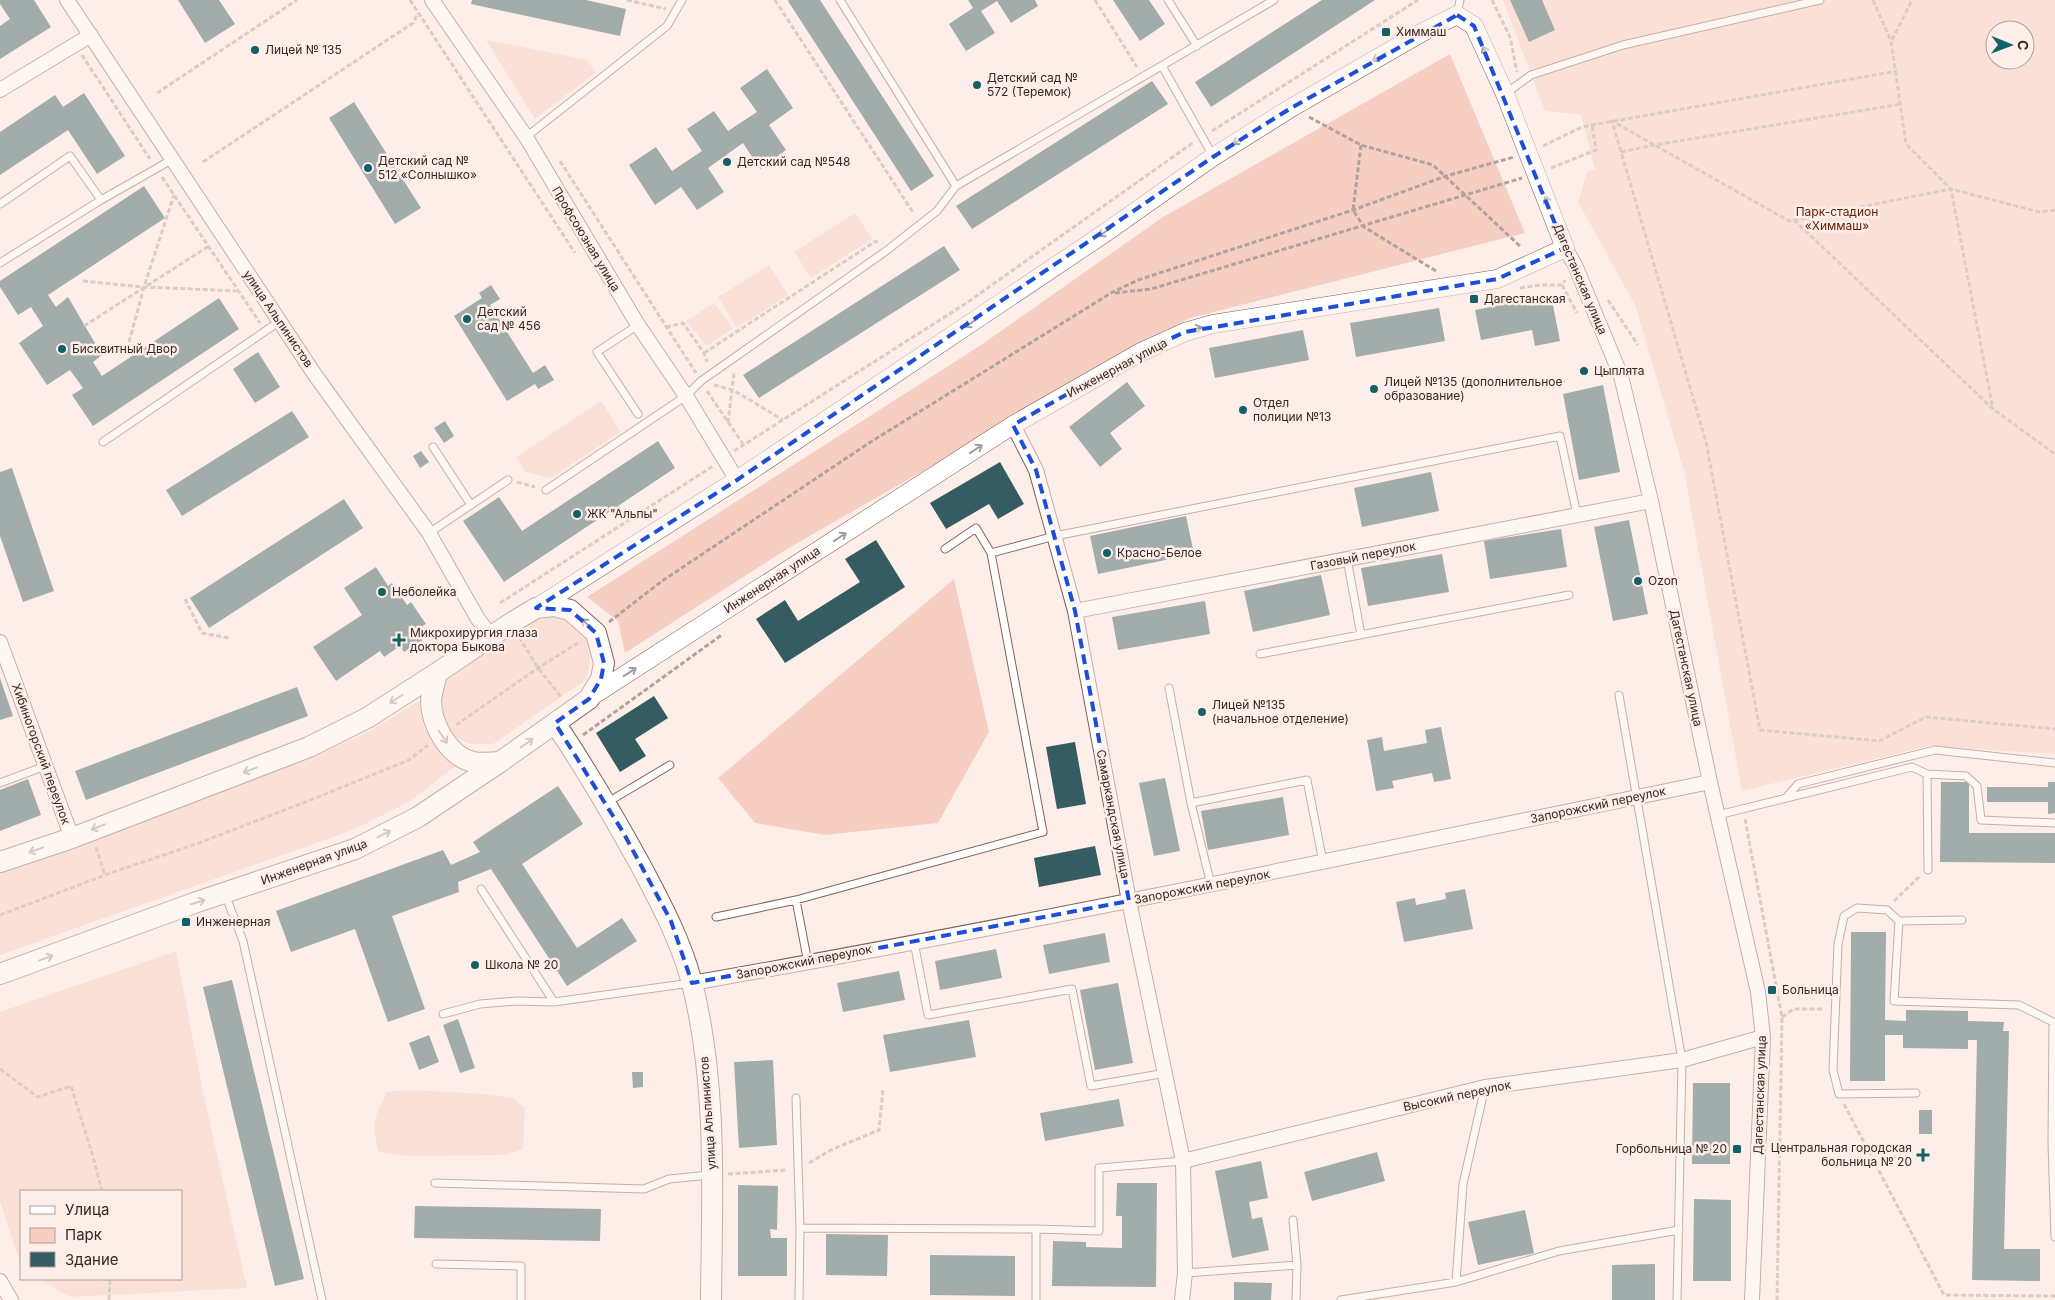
<svg xmlns="http://www.w3.org/2000/svg" width="2055" height="1300" font-family="Inter,sans-serif">
  <style>
    .green { fill: #f7cfc2; fill-rule: evenodd }
    .building { fill: #345c61 }
    .lines { fill: none; stroke-linecap: round; stroke-linejoin: round }
    .service-casing { stroke: #816156; stroke-width: 9 }
    .minor-casing { stroke: #816156; stroke-width: 16 }
    .tertiary-casing { stroke: #816156; stroke-width: 19 }
    .secondary-casing { stroke: #816156; stroke-width: 22 }
    .path { stroke: #b2a29d; stroke-width: 3; stroke-dasharray: 5 2.5; stroke-linecap: butt }
    .service { stroke: #fff; stroke-width: 7 }
    .minor { stroke: #fff; stroke-width: 14 }
    .tertiary { stroke: #fff; stroke-width: 18 }
    .secondary { stroke: #fff; stroke-width: 20 }
    .oneway { stroke: #a49e9c }
    .marked { fill: none; stroke: #1d4ed8; stroke-width: 4; stroke-dasharray: 10 6; stroke-linejoin: round }
    .poi-dot { fill: #126169; stroke: #feeee9; stroke-width: 2 }
    .labels { text-anchor: middle; stroke-width: 5; stroke-linejoin: round; paint-order: stroke }
    .poi-label { font-size: 12px; fill: #352722; stroke: #feeee9; text-anchor: start }
    .park-label { font-size: 12px; fill: #621a00; stroke: #feeee9 }
    .street-label { font-size: 12px; fill: #352722; stroke: #feeee9 }
  </style>
  <rect width="100%" height="100%" fill="#feeee9"/>
  <path class="green" d="M1503,0H2055V754L1929,746L1742,791L1684,471L1635,305L1578,202L1587,172L1595,169L1581,115L1545,111ZM1995,30H2025V60H1995Z
    M486,40L587,60L596,72L535,119Z
    M1450,54L1525,233L1190,318L787,549L625,653L618,621L587,597L981,345L1163,217Z
    M855,213L872,239L811,278L794,252Z
    M769,265L788,295L737,328L718,297Z
    M714,303L733,328L707,346L686,321Z
    M601,401L621,432L551,478L525,472L516,457Z
    M954,579L989,732L938,823L825,835L755,823L718,778Z
    M542,614H561L586,636L590,657L587,679L493,744H471L456,738L439,714V690L449,679Z
    M419,701L424,727L441,754L458,764L409,802L353,830L0,955V871L310,758L366,733Z
    M176,951L203,1092L247,1288L70,1297L39,1279H181V1191H21V1266L0,1201V1012Z
    M407,1090L485,1094L513,1098L525,1108L523,1149L506,1155L407,1156L379,1152C371,1124 374,1117 387,1092Z"/>
  <path class="building" d="M0,0H34L51,27L0,59V26L10,19L0,4Z
    M178,0H219L235,24L205,43Z
    M472,0H586L626,9L620,36L471,4Z
    M789,0H820L934,176L911,191L788,1Z
    M968,0H1035L1038,6L1011,23L997,1L981,11L995,33L966,51L949,24L973,8Z
    M1113,0H1149L1165,24L1140,41Z
    M1322,0H1375L1211,107L1195,82Z
    M1510,0H1542L1555,30L1529,42Z
    M767,69L793,108L769,125L786,150L760,169L743,143L708,168L724,192L697,210L681,187L655,205L629,165L656,147L672,171L702,151L687,129L714,111L728,131L757,112L740,88Z
    M1152,81L1168,104L972,229L956,206Z
    M84,93L125,156L97,174L68,130L0,175V132L55,95L63,107Z
    M354,102L421,208L395,224L329,118Z
    M144,186L165,218L48,295L56,307L68,297L102,355L93,362L102,376L219,298L239,329L93,426L72,395L83,388L70,370L47,385L19,343L43,326L31,307L18,315L0,287V281Z
    M944,246L960,270L759,398L743,375Z
    M491,285L500,299L490,305L533,373L545,365L554,380L538,389L535,384L507,401L454,316L482,298L479,293Z
    M1551,295L1560,341L1535,346L1532,330L1481,340L1475,310Z
    M1439,308L1445,341L1356,357L1350,323Z
    M1303,330L1309,360L1215,378L1209,348Z
    M258,352L280,387L255,403L233,369Z
    M1127,382L1145,406L1110,433L1122,449L1100,467L1069,427Z
    M1603,385L1620,472L1579,480L1563,394Z
    M292,411L309,437L182,516L166,490Z
    M445,421L454,436L444,443L434,428Z
    M658,441L675,468L504,582L463,521L499,497L522,531Z
    M421,451L429,462L420,468L413,456Z
    M1000,462L1024,504L998,519L989,504L946,529L930,503Z
    M12,468L54,591L23,602L0,536V472Z
    M1431,472L1439,511L1362,527L1354,488Z
    M344,499L363,528L209,628L190,598Z
    M1186,516L1194,554L1098,574L1090,536Z
    M1629,520L1648,614L1613,621L1594,527Z
    M1561,529L1567,567L1490,579L1484,541Z
    M876,540L905,587L785,663L756,619L785,600L798,621L860,582L845,559Z
    M1442,554L1449,592L1368,606L1361,568Z
    M376,567L388,586L392,583L407,605L411,602L426,624L416,630L423,640L404,652L400,646L384,657L380,651L336,681L313,647L362,615L344,588Z
    M1321,575L1330,615L1253,632L1244,591Z
    M1205,601L1210,634L1118,650L1112,617Z
    M0,678L13,716L0,720Z
    M297,687L308,716L86,800L75,771Z
    M654,696L668,718L635,739L646,756L620,772L596,733Z
    M1441,727L1451,779L1434,782L1432,773L1392,781L1394,788L1376,791L1367,740L1382,737L1384,751L1427,743L1425,730Z
    M1075,742L1086,804L1057,809L1046,747Z
    M1165,778L1180,851L1154,856L1139,783Z
    M28,779L41,815L0,831V790Z
    M1941,782H1969V833H2055V863L1940,862Z
    M2048,782H2055V813L2048,814V802H1987V787H2048Z
    M558,786L583,824L522,864L577,948L622,918L637,941L567,986L491,869L458,882L459,892L392,916L425,1009L388,1022L355,929L291,952L276,911L443,850L451,865L480,852L473,842Z
    M1283,797L1289,835L1208,850L1201,811Z
    M1095,846L1101,875L1039,887L1034,858Z
    M1465,889L1473,929L1404,942L1396,902L1415,898L1416,905L1446,899L1445,893Z
    M1851,932H1886L1885,1020L1906,1021V1010L1968,1011V1021L2004,1022L2003,1031H2009L2004,1249H2040V1281L1972,1280L1977,1040H1968V1049L1903,1048V1035H1885V1081H1850Z
    M1105,933L1110,962L1049,974L1043,945Z
    M996,949L1002,978L940,990L935,961Z
    M899,971L905,1000L843,1012L837,983Z
    M232,980L304,1279L275,1286L203,987Z
    M1118,983L1133,1063L1095,1070L1080,990Z
    M458,1019L475,1068L460,1073L443,1025Z
    M969,1020L976,1057L890,1072L883,1035Z
    M429,1035L439,1062L419,1070L409,1043Z
    M773,1060L777,1145L739,1148L734,1062Z
    M632,1072H643V1087L633,1088Z
    M1693,1083H1730V1164H1692Z
    M1119,1099L1124,1126L1045,1141L1040,1113Z
    M1919,1110H1932V1134H1919Z
    M1377,1152L1385,1181L1312,1201L1304,1172Z
    M1261,1161L1268,1198L1249,1202L1252,1219L1262,1217L1269,1250L1232,1258L1215,1171Z
    M1117,1183H1157L1156,1287L1052,1286L1053,1241L1086,1242V1247L1122,1248V1216H1116Z
    M738,1185L778,1186L777,1230L770,1229L771,1238H787V1276H738Z
    M1694,1199L1731,1200V1281H1693Z
    M415,1206L601,1209L600,1241L414,1238Z
    M1525,1210L1534,1253L1478,1265L1468,1222Z
    M826,1234L888,1235L887,1276L826,1275Z
    M930,1255L1015,1256V1296L930,1295Z
    M1655,1264V1300H1612V1265Z
    M1234,1282L1272,1283L1271,1300H1234Z"/>
  <g class="lines">
    <defs>
      <path id="service" d="M840,0L956,186
        M1168,0L1197,46
        M1457,14L1460,0
        M1162,66L1213,156
        M1505,94L1531,75L1623,45L1820,0
        M526,137L667,26L682,0
        M0,204L70,156L101,200
        M0,263L101,200L173,159
        M638,325L597,352L638,414
        M103,442L280,321
        M433,447L471,505
        M546,490L686,396L701,381L886,251L937,211L956,186L1274,0
        M429,533L508,480
        M945,549L976,528L991,553
        M1347,559L1361,635
        M1260,654L1569,595
        M1169,688L1191,803L1307,780L1323,862
        M1619,695L1682,1060L1677,1300
        M1927,774L1928,870
        M0,783L45,766
        M1787,797L1798,784L1935,750L2055,763
        M608,802L670,765
        M1191,803L1211,885
        M1718,815L1912,767L1927,774L1966,776L1977,786L1981,820L2055,823
        M481,889L554,1002L691,983
        M225,894L243,941L322,1300
        M796,900L808,963
        M716,917L796,900L1043,832L991,553L1055,536L1560,436L1577,515
        M1899,921L1962,920
        M914,942L928,1015L1072,989L1091,1086L1166,1073
        M443,1014L480,1004L517,1001L554,1002
        M1916,1093L1839,1094L1833,1070L1838,944L1844,916L1857,908L1887,910L1899,921L1894,1001L2019,1005L2053,1022L2052,1143L2055,1237
        M796,1098L800,1228L799,1300
        M435,1183L644,1189L669,1179L710,1175
        M1293,1220L1297,1265L1296,1300
        M800,1228L1036,1229L1099,1231V1168L1183,1161
        M1036,1229V1300
        M436,1264L521,1266V1300
        M1185,1273L1297,1265
        M1456,1282L1463,1184L1485,1087
        M1341,1300L1456,1282L1559,1251L1679,1230"/>
      <path id="minor" d="M67,0L315,375L429,533L478,619L491,636
        M432,0L526,137L638,325L686,396L737,480
        M0,90L91,35
        M1565,248L1575,265L1621,376L1651,501L1710,782L1758,992L1763,1037L1752,1300
        M1013,425L1036,470L1075,611L1129,901L1183,1161L1185,1273L1182,1300
        M1075,611L1651,501
        M0,642L72,838
        M692,983C1033,923 1371,852 1710,782
        M1183,1161L1485,1087L1682,1060L1763,1037
        M0,1281L11,1300"/>
      <path id="tertiary" d="M536,608L737,480L1105,233L1213,157L1291,108L1421,33L1457,15L1474,26L1505,94L1565,248L1497,279L1213,324L1185,332L1139,353L1013,425L589,698"/>
      <path id="secondary" d="M437,673C435,682 432,692 431,700C431,724 448,756 473,762C481,764 492,762 500,762
        M555,723C586,769 614,817 641,866C661,904 681,941 692,983C718,1086 712,1195 711,1300
        M0,862L72,838L309,747L367,718L437,673L511,623L536,608L554,606L570,610L596,633L604,663L601,679L589,699L500,762L418,817L355,849L194,903L0,974"/>
    </defs>
    <use href="#service" class="service-casing"/>
    <use href="#minor" class="minor-casing"/>
    <use href="#tertiary" class="tertiary-casing"/>
    <use href="#secondary" class="secondary-casing"/>
    <path class="path" d="M410,0L575,253
      M627,0L666,9
      M775,0L914,214
      M1095,0L1137,67
      M1492,0L1510,37L1517,72
      M1873,0L1891,41L1906,144L1951,189L1993,409
      M1892,40L1912,0
      M82,55L150,159
      M157,93L297,0
      M1309,117L1361,145L1433,165L1521,247
      M1212,131L1418,0
      M1361,145L1353,210L1364,227L1436,271
      M1543,146L1582,127L1592,125L1897,71
      M1621,152L1654,145L1901,104
      M560,161L696,373
      M203,162L413,23L418,13
      M1551,168L1596,150L1592,125
      M162,177L260,323
      M2055,210L2039,212L1951,189L1789,221L1612,121L1706,442L1760,730L1879,741L1926,717L2055,729
      M1794,220L1993,409L2055,454
      M83,281L144,287L238,291
      M1562,285L1577,313
      M1520,288L1540,285H1562L1565,280
      M1115,293L1151,289L1522,178
      M1608,300L1638,345
      M84,326L209,246
      M666,327L683,323L704,353L707,362
      M129,342L144,287L174,195
      M704,353L876,241L879,244
      M714,385L733,390L783,420
      M707,391L743,444
      M728,423L734,373
      M734,451L965,304L1194,142
      M517,482L535,487
      M185,599L202,633L229,638
      M500,603L713,466
      M609,622L662,581L869,443L1111,293L1138,280L1353,210L1446,176L1514,157
      M519,637L538,668L561,697
      M456,725L538,668L581,641
      M583,735L723,634
      M1745,819L1782,1017L1777,1300
      M96,847L105,875
      M1894,901L1920,876
      M0,915L105,875L199,843L308,801L409,760L428,745
      M1782,1017L1794,1009H1824
      M0,1069L38,1097L71,1086L92,1153L102,1191
      M1844,1104L1944,1295L2055,1296
      M809,1163L831,1150L879,1130L883,1089
      M728,1174L787,1170
      M109,1300L110,1279"/>
    <use href="#service" class="service"/>
    <use href="#minor" class="minor"/>
    <use href="#tertiary" class="tertiary"/>
    <use href="#secondary" class="secondary"/>
  </g>
  <defs><path id="oneway-shaft" d="M-6 0H5M1.5-3L5.5 0L1.5 3" fill="none" stroke-width="1.6" stroke-linecap="round" stroke-linejoin="round" transform="scale(1.25)"/></defs>
  <g class="oneway">
    <use href="#oneway-shaft" transform="translate(1486 53) rotate(-114)"/>
    <use href="#oneway-shaft" transform="translate(1379 57) rotate(150)"/>
    <use href="#oneway-shaft" transform="translate(1239 140) rotate(148)"/>
    <use href="#oneway-shaft" transform="translate(1548 203) rotate(-114)"/>
    <use href="#oneway-shaft" transform="translate(1105 232) rotate(145)"/>
    <use href="#oneway-shaft" transform="translate(971 323) rotate(146)"/>
    <use href="#oneway-shaft" transform="translate(1195 329) rotate(-15)"/>
    <use href="#oneway-shaft" transform="translate(976 449) rotate(-33)"/>
    <use href="#oneway-shaft" transform="translate(840 537) rotate(-33)"/>
    <use href="#oneway-shaft" transform="translate(587 624) rotate(-136)"/>
    <use href="#oneway-shaft" transform="translate(630 672) rotate(-33)"/>
    <use href="#oneway-shaft" transform="translate(396 699) rotate(148)"/>
    <use href="#oneway-shaft" transform="translate(443 737) rotate(56)"/>
    <use href="#oneway-shaft" transform="translate(527 743) rotate(-36)"/>
    <use href="#oneway-shaft" transform="translate(250 770) rotate(159)"/>
    <use href="#oneway-shaft" transform="translate(98 827) rotate(159)"/>
    <use href="#oneway-shaft" transform="translate(384 834) rotate(-27)"/>
    <use href="#oneway-shaft" transform="translate(36 850) rotate(161)"/>
    <use href="#oneway-shaft" transform="translate(198 902) rotate(-17)"/>
    <use href="#oneway-shaft" transform="translate(46 958) rotate(-20)"/>
  </g>
  <path d="M0 0H2055V1300H0ZM1457,15L1474,26L1565,248L1497,279L1185,332L1139,353L1013,425L1036,470L1075,611L1129,901L692,983L671,921L623,832L555,723L589,699L601,679L604,663L596,633L570,610L536,608L737,480L1213,157L1291,108Z" fill="#feeee9" fill-opacity=".55" fill-rule="evenodd"/>
  <path class="marked" d="M1457,15L1474,26L1565,248L1497,279L1185,332L1139,353L1013,425L1036,470L1075,611L1129,901L692,983L671,921L623,832L555,723L589,699L601,679L604,663L596,633L570,610L536,608L737,480L1213,157L1291,108Z"/>
  <g class="poi-dot">
    <rect x="1381" y="27" width="10" height="10" rx="2.5"/>
    <circle cx="255" cy="50" r="5"/>
    <circle cx="977" cy="85" r="5"/>
    <circle cx="727" cy="162" r="5"/>
    <circle cx="368" cy="168" r="5"/>
    <rect x="1469" y="294" width="10" height="10" rx="2.5"/>
    <circle cx="467" cy="319" r="5"/>
    <circle cx="62" cy="349" r="5"/>
    <circle cx="1584" cy="371" r="5"/>
    <circle cx="1374" cy="389" r="5"/>
    <circle cx="1243" cy="410" r="5"/>
    <circle cx="577" cy="514" r="5"/>
    <circle cx="1107" cy="553" r="5"/>
    <circle cx="1638" cy="581" r="5"/>
    <circle cx="382" cy="592" r="5"/>
    <path d="M396.5 632.5h5v5h5v5h-5v5h-5v-5h-5v-5h5z"/>
    <circle cx="1202" cy="712" r="5"/>
    <rect x="181" y="917" width="10" height="10" rx="2.5"/>
    <circle cx="475" cy="965" r="5"/>
    <rect x="1767" y="985" width="10" height="10" rx="2.5"/>
    <rect x="1732" y="1144" width="10" height="10" rx="2.5"/>
    <path d="M1920.5 1147.5h5v5h5v5h-5v5h-5v-5h-5v-5h5z"/>
  </g>
  <g class="labels">
    <g class="poi-label">
      <text x="1396" y="36">Химмаш</text>
      <text x="265" y="54">Лицей № 135</text>
      <text x="987" y="82">Детский сад №<tspan x="987" dy="14">572 (Теремок)</tspan></text>
      <text x="378" y="165">Детский сад №<tspan x="378" dy="14">512 «Солнышко»</tspan></text>
      <text x="737" y="166">Детский сад №548</text>
      <text x="1484" y="303">Дагестанская</text>
      <text x="477" y="316">Детский<tspan x="477" dy="14">сад № 456</tspan></text>
      <text x="72" y="353">Бисквитный Двор</text>
      <text x="1594" y="375">Цыплята</text>
      <text x="1384" y="386">Лицей №135 (дополнительное<tspan x="1384" dy="14">образование)</tspan></text>
      <text x="1253" y="407">Отдел<tspan x="1253" dy="14">полиции №13</tspan></text>
      <text x="587" y="518">ЖК "Альпы"</text>
      <text x="1117" y="557">Красно-Белое</text>
      <text x="1648" y="585">Ozon</text>
      <text x="392" y="596">Неболейка</text>
      <text x="410" y="637">Микрохирургия глаза<tspan x="410" dy="14">доктора Быкова</tspan></text>
      <text x="1212" y="709">Лицей №135<tspan x="1212" dy="14">(начальное отделение)</tspan></text>
      <text x="196" y="926">Инженерная</text>
      <text x="485" y="969">Школа № 20</text>
      <text x="1782" y="994">Больница</text>
      <text x="1912" y="1152" text-anchor="end">Центральная городская<tspan x="1912" dy="14">больница № 20</tspan></text>
      <text x="1727" y="1153" text-anchor="end">Горбольница № 20</text>
    </g>
    <g class="park-label">
      <text x="1837" y="216">Парк-стадион<tspan x="1837" dy="14">«Химмаш»</tspan></text>
    </g>
    <g class="street-label">
      <text transform="translate(586 239) rotate(59)" y="4">Профсоюзная улица</text>
      <text transform="translate(1580 279) rotate(67)" y="4">Дагестанская улица</text>
      <text transform="translate(278 319) rotate(56)" y="4">улица Альпинистов</text>
      <text transform="translate(1117 368) rotate(-28)" y="4">Инженерная улица</text>
      <text transform="translate(1363 556) rotate(-11)" y="4">Газовый переулок</text>
      <text transform="translate(772 580) rotate(-33)" y="4">Инженерная улица</text>
      <text transform="translate(1686 668) rotate(78)" y="4">Дагестанская улица</text>
      <text transform="translate(41 754) rotate(70)" y="4">Хибиногорский переулок</text>
      <text transform="translate(1598 805) rotate(-12)" y="4">Запорожский переулок</text>
      <text transform="translate(1113 814) rotate(79)" y="4">Самаркандская улица</text>
      <text transform="translate(314 862) rotate(-20)" y="4">Инженерная улица</text>
      <text transform="translate(1202 887) rotate(-11)" y="4">Запорожский переулок</text>
      <text transform="translate(804 962) rotate(-11)" y="4">Запорожский переулок</text>
      <text transform="translate(1760 1095) rotate(-88)" y="4">Дагестанская улица</text>
      <text transform="translate(1457 1096) rotate(-12)" y="4">Высокий переулок</text>
      <text transform="translate(708 1113) rotate(-94)" y="4">улица Альпинистов</text>
    </g>
  </g>
  <rect x="20" y="1190" width="162" height="90" fill="#feeee9" stroke="#ae9e99"/>
  <rect x="30" y="1206" width="25" height="8" fill="#ffffff" stroke="#ae9e99"/>
  <text x="65" y="1215" font-size="15" fill="#352722">Улица</text>
  <rect x="30" y="1228" width="25" height="15" fill="#f7cfc2" stroke="#ae9e99"/>
  <text x="65" y="1240" font-size="15" fill="#352722">Парк</text>
  <rect x="30" y="1252" width="25" height="15" fill="#345c61" stroke="#ae9e99"/>
  <text x="65" y="1265" font-size="15" fill="#352722">Здание</text>
  <g transform="translate(2010 45) rotate(91)"><circle r="24" fill="#feeee9" stroke="#ae9e99"/>
  <path d="M0-4L9 19L0 12L-9 19Z" fill="#126169"/>
  <text y="-8" font-size="14" font-weight="bold" text-anchor="middle" fill="#352722">С</text>
  </g>
</svg>
